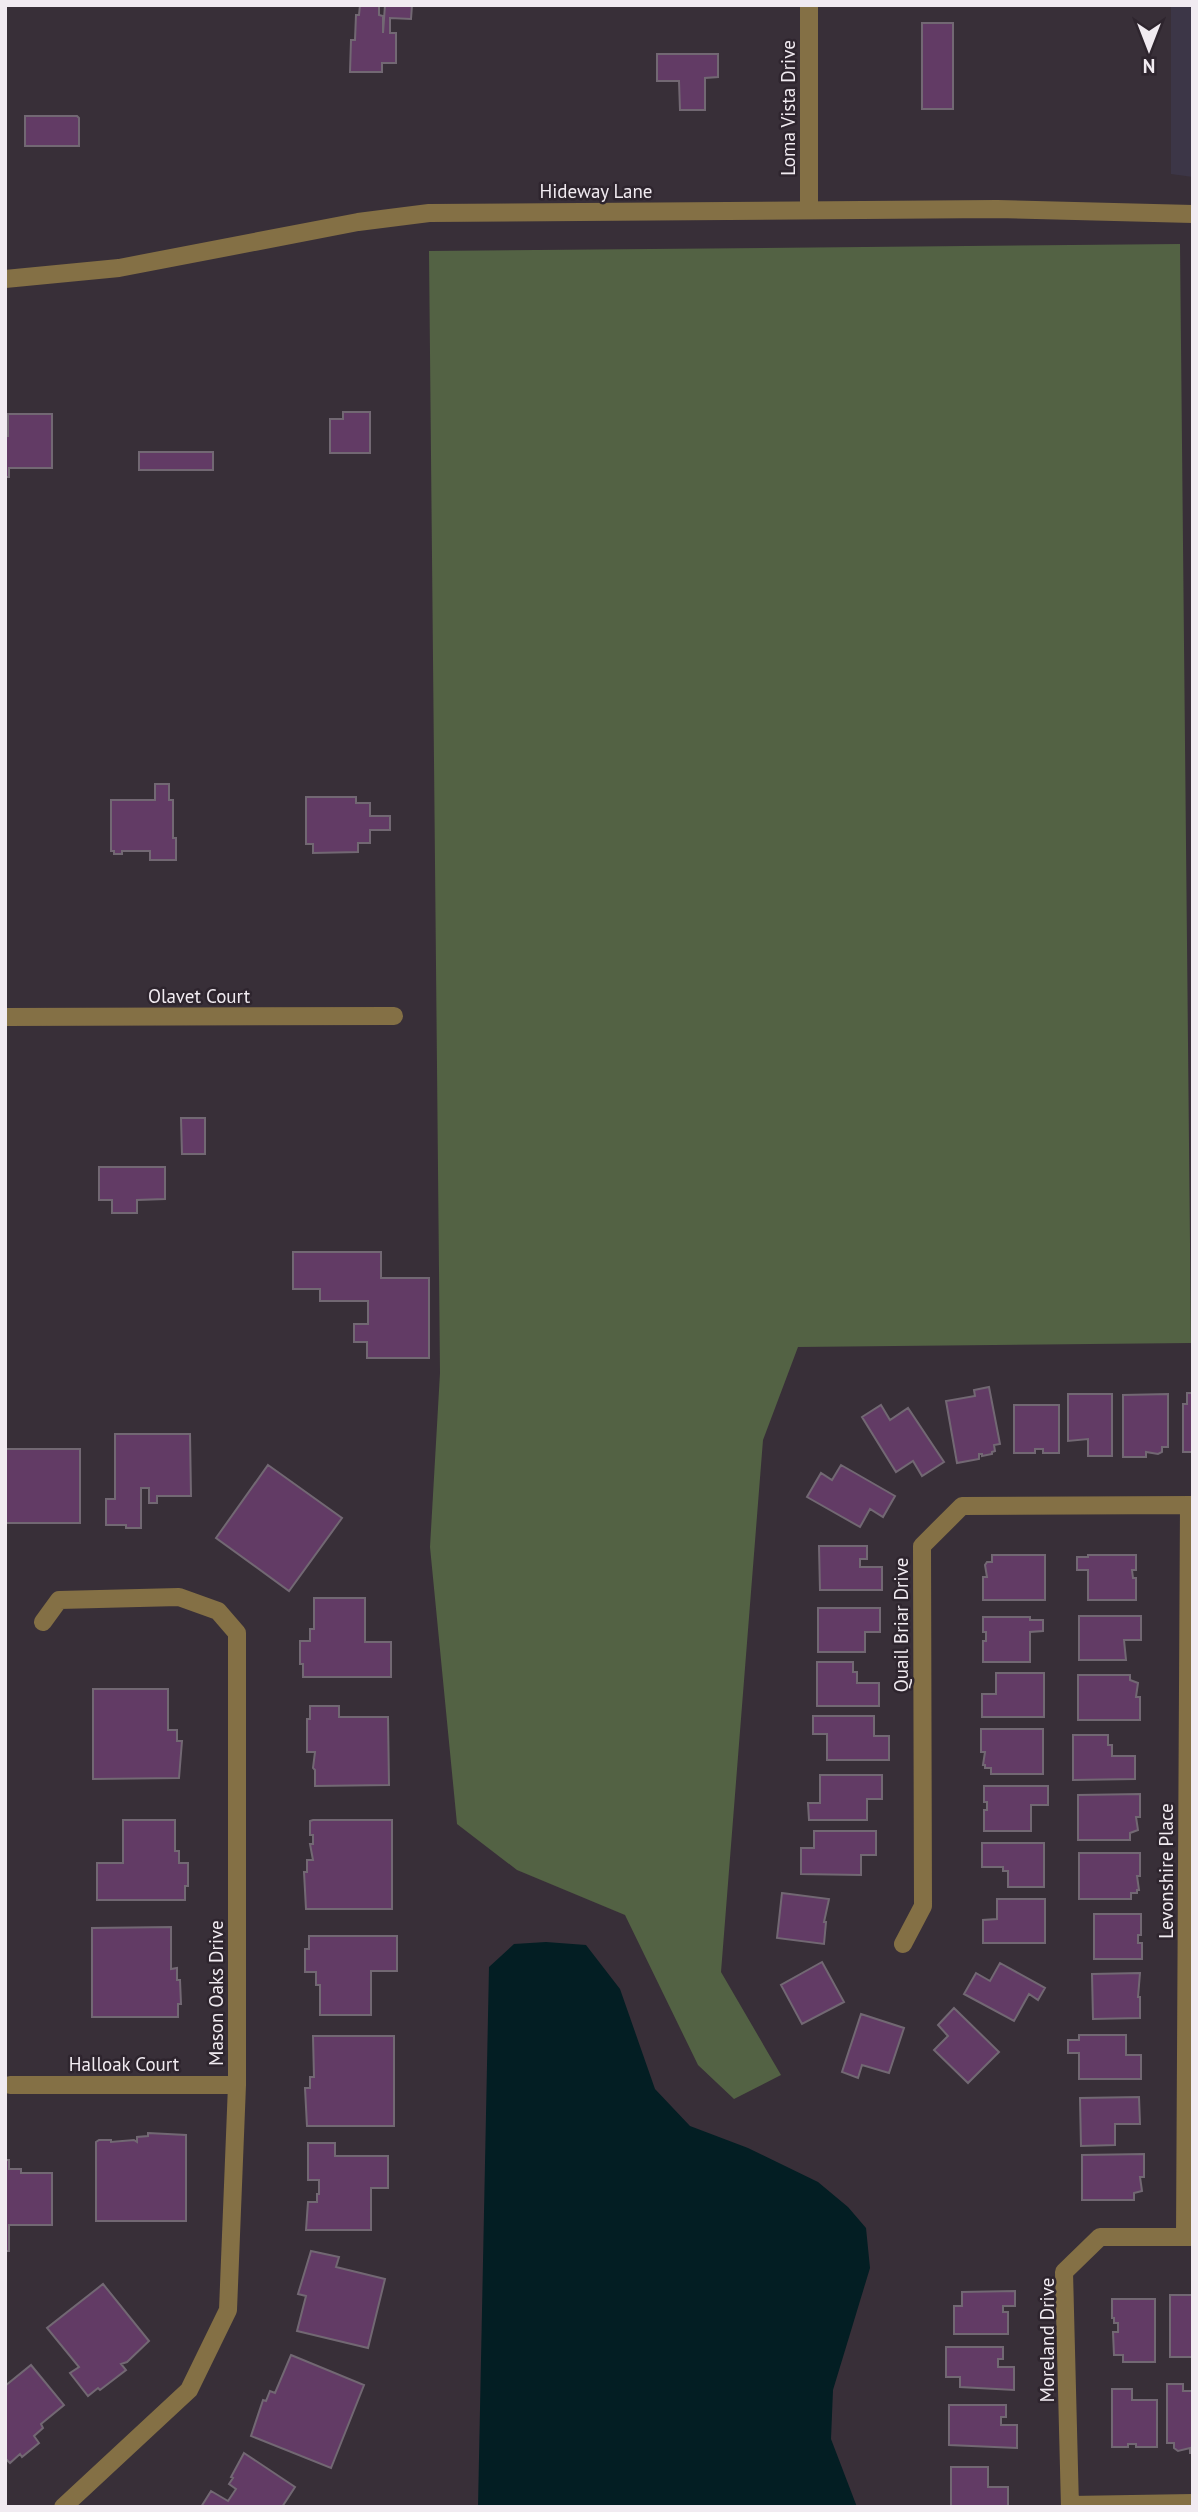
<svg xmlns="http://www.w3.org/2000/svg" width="1198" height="2512" font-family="'PT Sans',sans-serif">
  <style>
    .education { fill: #3c3647 }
    .green { fill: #536244 }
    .water { fill: #031e23 }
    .building { fill: #623b65; stroke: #726873; stroke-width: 2 }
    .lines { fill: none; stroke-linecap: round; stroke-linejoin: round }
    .street { stroke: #847045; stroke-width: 18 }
    .labels { text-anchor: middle; stroke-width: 5; stroke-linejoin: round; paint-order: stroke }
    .street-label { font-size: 19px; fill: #f1ebf1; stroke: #2e252e }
  </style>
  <rect width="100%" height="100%" fill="#382f38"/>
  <path class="education" d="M1171,5H1193V177L1171,174Z"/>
  <path class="green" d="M1180,244L1191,1343L798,1347L763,1440L721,1972L781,2075L734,2099L698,2065L625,1915L517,1870L457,1824L430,1547L440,1373L429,251Z"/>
  <path class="water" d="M546,1942L586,1945L620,1989L655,2089L690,2126L748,2148L818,2182L848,2207L866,2228L870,2268L833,2390L831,2439L857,2507H478L489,1967L514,1944Z"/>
  <path class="building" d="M360,5H379V15L383,16V33L385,5H412L411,19L390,18V33H396V63H382V72H350L351,40H355L356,15H359Z
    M922,23H953V109H922Z
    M657,54H718V77L705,78V110H680L679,81H657Z
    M25,116H77L79,118V146H25Z
    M343,412H370V453H330V419H343Z
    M8,414H52V468H9V477H5V436H8Z
    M139,452H213V470H139Z
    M155,784H169V800H173V838H176V860H150V851H122V854H114V851H111V800H155Z
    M306,797H356V803H370V816H390V830H370V843H358V852L313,853V844H306Z
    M181,1118H205V1154H182Z
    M99,1167H165V1199L137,1200V1213H112V1200H99Z
    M293,1252H381V1278H429V1358H367V1342H354V1324H368V1301H320V1289H293Z
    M989,1387L1000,1444L994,1445L995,1451L992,1452V1454L982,1456V1454H979V1459L957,1463L946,1401L975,1396L974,1390Z
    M1187,1393H1193V1452H1183V1404H1187Z
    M1068,1394H1112V1456H1088V1439L1068,1441Z
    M1168,1394V1447H1162V1452L1158,1454L1146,1452V1457H1123V1395Z
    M881,1405L890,1420L908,1408L944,1462L922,1476L913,1461L896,1472L862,1417Z
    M1014,1405H1059V1453H1043V1449H1035V1453H1014Z
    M115,1434H190L191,1496H157V1503H149V1488H141V1528H126V1525H106V1499H115Z
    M5,1449H80V1523H5Z
    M268,1465L342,1518L289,1591L216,1538Z
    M841,1465L895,1496L883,1517L870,1509L860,1527L807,1497L821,1473L832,1480Z
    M819,1546H867V1559H860V1567H882V1590H820Z
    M992,1555H1045V1600H983V1577H987L985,1565L987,1562H992Z
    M1088,1555H1136V1570H1132L1133,1578H1136V1600H1088V1570H1077V1557H1088Z
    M314,1598H365V1642H391V1677H303V1664H300V1641H310V1629H314Z
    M818,1608H880V1632H865V1652H818Z
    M1079,1616H1141V1640H1124L1126,1660H1079Z
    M983,1617H1030V1620H1043V1631L1030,1632V1662H983V1641H986V1632H983Z
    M817,1662H853V1672H857V1683H879V1706H817Z
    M996,1673H1044V1717H982V1694H996Z
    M1078,1675H1130V1680L1138,1683L1136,1697H1140V1720H1078Z
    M93,1689H168V1730H177V1741H182L179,1778L93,1779Z
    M310,1706H339V1717H388L389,1785L315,1786V1770L313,1768L315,1752H307V1719H310Z
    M813,1716H874V1736H889V1760H827V1734H813Z
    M981,1729H1043V1774H991V1768H985V1765H983L985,1752H981Z
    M1073,1735H1108V1745H1112V1756H1135V1779L1073,1780Z
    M820,1775H882V1799H867V1820H809L808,1803H820Z
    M984,1786H1048V1805H1031V1831H984V1810H987V1802H984Z
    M1140,1794V1817H1136L1138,1830L1130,1833V1840H1078V1795Z
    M123,1820H175V1851H179V1863H188V1886H185V1900H97V1863H123Z
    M313,1820H392V1909H306L304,1872H307V1860H313L310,1844H313V1835H310V1821Z
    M814,1831H876V1855H861V1875L801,1874V1848H814Z
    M982,1843H1044V1887H1008V1871H1003V1867H982Z
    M1079,1853H1140V1876H1137L1139,1890H1137V1893H1131V1899H1079Z
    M782,1893L829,1899L824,1922H826L824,1944L777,1938Z
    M997,1899H1045V1943H983V1920L997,1919Z
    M1094,1914H1141V1935H1138V1943H1142V1959H1094Z
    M171,1927V1969L177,1968V1980H180L181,2004H178V2017H92V1928Z
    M309,1936H397V1971H371V2015H320V1985H316V1972H305V1949H309Z
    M822,1962L844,2002L802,2024L781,1985Z
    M1000,1963L1045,1988L1038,2000L1029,1994L1014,2021L964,1994L976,1973L990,1981Z
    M1140,1973L1138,1997H1140V2018L1093,2019L1092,1974Z
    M954,2008L999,2052L968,2083L934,2050L948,2036L938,2025Z
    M861,2014L904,2028L889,2073L862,2065L858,2078L842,2072Z
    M1079,2035H1126V2055H1141V2079H1079V2053H1068V2040H1079Z
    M313,2036H394V2126H307L305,2088H310V2077H314Z
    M1139,2097L1140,2124H1115V2145L1081,2146L1080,2098Z
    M148,2133L186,2135V2221H96V2142L99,2140H111V2142L134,2140L137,2142V2137L148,2136Z
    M308,2143H335V2156H388V2188H371V2230H306L308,2202H317V2194H319V2180H308Z
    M1144,2154V2177H1140L1142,2191L1134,2193V2200H1082V2155Z
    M5,2160H9V2169H21V2173H52V2225H9V2251H5Z
    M311,2251L339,2257L336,2267L385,2279L368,2348L297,2331L306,2296L298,2294Z
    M103,2284L149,2341L127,2362L121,2364L126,2370L100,2390L98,2388L88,2396L70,2373L79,2367L47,2328Z
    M1015,2291V2306H1003V2312H1008V2334H954V2306H962V2292Z
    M1170,2295H1193V2357H1170Z
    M1112,2299H1155V2362H1123V2355H1114L1113,2332H1118V2323H1114V2318H1112Z
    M946,2347H1003V2359H998V2367H1014V2390L960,2387V2377H946Z
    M291,2355L364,2385L331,2468L251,2436L263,2400L266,2401L270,2391L275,2393Z
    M31,2365L64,2405L41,2424L43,2428L34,2436L39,2443L22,2457L20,2454L10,2463L5,2458V2386Z
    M1167,2384H1183V2391H1193V2453H1190V2448L1178,2451L1174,2448V2443H1167Z
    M1112,2389H1132V2400H1157V2447H1136V2444H1128V2447H1112Z
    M949,2405H1006V2417H1001V2425H1017V2448L949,2445Z
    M244,2453L295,2487L282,2507H201L211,2491L228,2501L236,2489L229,2484L233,2478L231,2477Z
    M951,2467H988V2487H1008V2507H951Z"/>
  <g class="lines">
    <path class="street" d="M809,5V210
      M5,279L119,268L358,222L429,213L997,209L1193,214
      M5,1017L394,1016
      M43,1622L59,1600L179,1597L218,1611L237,1633V2085L228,2310L189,2390L63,2507
      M903,1944L923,1906L922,1546L962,1506L1193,1505
      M10,2085H237
      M1185,2237L1189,1505
      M1070,2505L1193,2503
      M1070,2507L1064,2272L1100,2237H1193"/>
  </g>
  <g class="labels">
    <g class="street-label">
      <text transform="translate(788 108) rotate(-90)" y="7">Loma Vista Drive</text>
      <text x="596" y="198">Hideway Lane</text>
      <text x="199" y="1003">Olavet Court</text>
      <text transform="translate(901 1625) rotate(-90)" y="7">Quail Briar Drive</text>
      <text transform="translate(1166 1871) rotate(-90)" y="7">Levonshire Place</text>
      <text transform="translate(216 1993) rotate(-90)" y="7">Mason Oaks Drive</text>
      <text x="124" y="2071">Halloak Court</text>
      <text transform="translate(1047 2340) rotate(-90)" y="7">Moreland Drive</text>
    </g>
  </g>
  <rect width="1198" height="2512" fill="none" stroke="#f1ebf1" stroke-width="14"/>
  <g transform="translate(1149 49) rotate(180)" stroke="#2e252e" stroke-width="5" paint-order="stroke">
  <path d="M0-5L12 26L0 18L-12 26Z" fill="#f1ebf1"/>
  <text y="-10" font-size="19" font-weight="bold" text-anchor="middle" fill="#f1ebf1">N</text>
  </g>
</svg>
